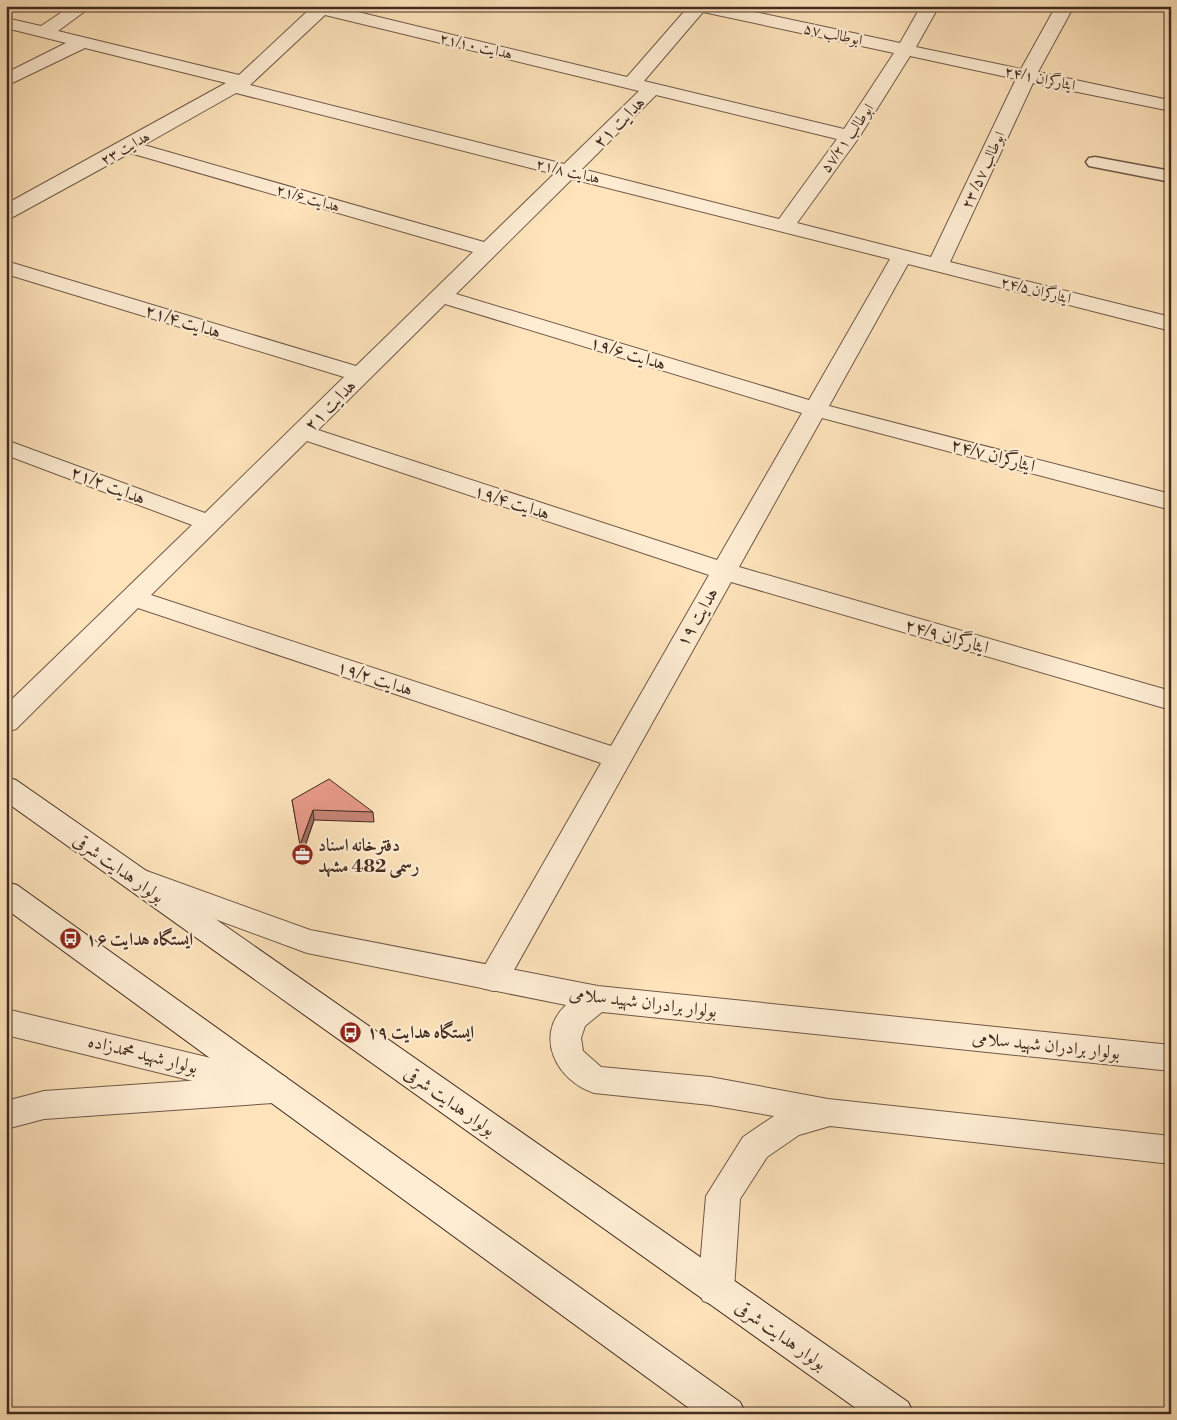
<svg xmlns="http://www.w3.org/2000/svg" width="1177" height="1420" font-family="'Libre Bodoni',Amiri,serif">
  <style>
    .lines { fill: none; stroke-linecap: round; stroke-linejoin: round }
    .service-casing { stroke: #705948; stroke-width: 3 }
    .minor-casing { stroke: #705948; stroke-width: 2 }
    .tertiary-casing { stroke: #705948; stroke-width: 2 }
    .secondary-casing { stroke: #412b21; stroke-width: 2 }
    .service { fill: #feedd3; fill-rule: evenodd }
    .minor { fill: #feedd3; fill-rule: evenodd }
    .tertiary { fill: #feedd3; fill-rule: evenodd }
    .secondary { fill: #feedd3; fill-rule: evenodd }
    .wall { fill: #c78475; stroke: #412b21 }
    .shaded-wall { fill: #a26c5f; stroke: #412b21 }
    .building { fill: #e79a88; stroke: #412b21 }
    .labels { text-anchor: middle; stroke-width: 4.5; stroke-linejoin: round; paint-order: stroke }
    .far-street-label { font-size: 15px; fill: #412b21; stroke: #feedd3 }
    .street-label { font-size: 18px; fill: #412b21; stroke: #feedd3 }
    .poi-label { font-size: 18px; font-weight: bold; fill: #412b21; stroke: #feedd3; text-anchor: start }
  </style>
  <rect width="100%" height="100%" fill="#fee3bb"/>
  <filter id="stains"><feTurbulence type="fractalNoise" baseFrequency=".004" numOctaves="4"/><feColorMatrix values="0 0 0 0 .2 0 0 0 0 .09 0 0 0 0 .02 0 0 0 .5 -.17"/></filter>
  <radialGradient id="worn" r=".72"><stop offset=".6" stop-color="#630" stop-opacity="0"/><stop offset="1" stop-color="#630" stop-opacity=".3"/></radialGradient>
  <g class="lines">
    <defs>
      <path id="service" d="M1095,157L1171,171V182L1089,166L1086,162L1089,158Z"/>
      <path id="minor" d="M71,6H92L58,31L239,75L313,6H333L627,77L689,6H727L900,43L921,6H939L916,47L1021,69L1056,6H1074L1038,72L1164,99L1171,97V111L1033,83L950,262L1171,317V331L908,264L829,406L1171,494V510L822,418L739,567L1171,691V710L731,582L504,988L493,991L482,988L477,979L601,763L138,608L16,729L6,732V705L192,525L6,455V440L205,513L344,377L6,274V261L356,366L473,252L130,153L13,217L6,219V204L226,83L85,48L6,86V73L66,43L6,28V18L41,26ZM703,12L894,53L844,129L644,81ZM325,15L639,91L564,164L250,85ZM910,56L1016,79L931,257L797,223L860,136ZM236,93L554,174L484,242L144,145ZM656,95L837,139L779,219L582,169ZM572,179L890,259L809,400L456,294ZM445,304L802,413L717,560L318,430ZM307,441L709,575L611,746L151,595Z
        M273,1075L285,1079L289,1089L285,1099L273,1103L44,1119L6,1129V1101L44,1091Z"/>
      <path id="tertiary" d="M144,870L310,930L598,986L1171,1045V1071L602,1012L585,1026L581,1038L583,1051L601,1067L710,1077L828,1099L1171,1136V1164L830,1126L799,1135L767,1157L740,1199L734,1290L729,1301L716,1306L703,1301L698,1290L706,1196L743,1137L774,1116L710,1105L594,1093C557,1081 533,1036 566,1005L307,953L133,889L129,881L133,873Z
        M6,1009L274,1073L286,1077L290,1087L286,1097L274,1101L6,1035Z"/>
      <path id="secondary" d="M6,777L16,780L908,1402L914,1414H864L6,802Z
        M6,882L17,885L740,1402L746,1414H697L6,909Z"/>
    </defs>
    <use href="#service" class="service-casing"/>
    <use href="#minor" class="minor-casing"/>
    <use href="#tertiary" class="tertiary-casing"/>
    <use href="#secondary" class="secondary-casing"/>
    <use href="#service" class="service"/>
    <use href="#minor" class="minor"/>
    <use href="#tertiary" class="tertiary"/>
    <use href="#secondary" class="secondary"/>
  </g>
  <path class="wall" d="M292,800L373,812L374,822L314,820L302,855Z"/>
  <path class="shaded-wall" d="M313,810L314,820L302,855L300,845Z"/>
  <path class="building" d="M329,779L373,812L313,810L300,845L292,800Z"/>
  <defs>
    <symbol id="office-disc" viewBox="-11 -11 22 22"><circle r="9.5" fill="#8f2418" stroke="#feedd3"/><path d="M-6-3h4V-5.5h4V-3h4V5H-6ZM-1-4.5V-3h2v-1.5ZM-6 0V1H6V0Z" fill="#fff"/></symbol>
    <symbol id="bus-disc" viewBox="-11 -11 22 22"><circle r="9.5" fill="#8f2418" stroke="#feedd3"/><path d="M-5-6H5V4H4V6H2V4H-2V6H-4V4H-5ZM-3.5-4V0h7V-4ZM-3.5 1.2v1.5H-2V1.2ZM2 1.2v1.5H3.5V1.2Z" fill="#fff"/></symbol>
  </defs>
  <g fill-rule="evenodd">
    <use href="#office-disc" x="290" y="842" width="25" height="25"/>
    <use href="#bus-disc" x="58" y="926" width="25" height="25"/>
    <use href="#bus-disc" x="338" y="1020" width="25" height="25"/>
  </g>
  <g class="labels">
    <g class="far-street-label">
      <text transform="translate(833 34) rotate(12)" y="5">ابوطالب ۵۷</text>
      <text transform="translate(476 46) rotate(13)" y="5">هدایت ۲۱/۱۰</text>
      <text transform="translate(1040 78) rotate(12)" y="5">ایثارگران ۲۴/۱</text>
      <text transform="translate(847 138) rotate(-55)" y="5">ابوطالب ۵۷/۲۱</text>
      <text transform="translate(125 148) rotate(-29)" y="5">هدایت ۲۳</text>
      <text transform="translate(983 170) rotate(-65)" y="5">ابوطالب ۵۷/ ۲۳</text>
      <text transform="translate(568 171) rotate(14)" y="5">هدایت ۲۱/۸</text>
      <text transform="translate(308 198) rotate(16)" y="5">هدایت ۲۱/۶</text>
      <text transform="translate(1036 290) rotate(14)" y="5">ایثارگران ۲۴/۵</text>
    </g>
    <g class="street-label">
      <text transform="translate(619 122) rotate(-45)" y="6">هدایت ۲۱</text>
      <text transform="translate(183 321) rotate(17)" y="6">هدایت ۲۱/۴</text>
      <text transform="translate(628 353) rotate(17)" y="6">هدایت ۱۹/۶</text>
      <text transform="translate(330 405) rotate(-45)" y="6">هدایت ۲۱</text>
      <text transform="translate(993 455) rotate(15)" y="6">ایثارگران ۲۴/۷</text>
      <text transform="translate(108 485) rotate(21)" y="6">هدایت ۲۱/۲</text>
      <text transform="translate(512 502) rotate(18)" y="6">هدایت ۱۹/۴</text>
      <text transform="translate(697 617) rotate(-60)" y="6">هدایت ۱۹</text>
      <text transform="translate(947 636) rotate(16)" y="6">ایثارگران ۲۴/۹</text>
      <text transform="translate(375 678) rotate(18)" y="6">هدایت ۱۹/۲</text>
      <text transform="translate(119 868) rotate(35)" y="6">بولوار هدایت شرقی</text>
      <text transform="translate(643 1002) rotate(7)" y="6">بولوار برادران شهید سلامی</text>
      <text transform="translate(1046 1045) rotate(6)" y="6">بولوار برادران شهید سلامی</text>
      <text transform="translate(143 1054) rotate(14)" y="6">بولوار شهید محمدزاده</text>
      <text transform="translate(450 1101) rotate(35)" y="6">بولوار هدایت شرقی</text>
      <text transform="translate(781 1335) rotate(35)" y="6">بولوار هدایت شرقی</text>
    </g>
    <g class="poi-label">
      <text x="318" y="851">دفترخانه اسناد<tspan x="318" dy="21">رسمی 482 مشهد</tspan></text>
      <text x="86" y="945">ایستگاه هدایت ۱۶</text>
      <text x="367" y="1038">ایستگاه هدایت ۱۹</text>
    </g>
  </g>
  <rect width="1177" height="1420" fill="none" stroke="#fee3bb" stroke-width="25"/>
  <rect x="8" y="8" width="1162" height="1405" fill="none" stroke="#412b21" stroke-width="2.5"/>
  <rect x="12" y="12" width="1152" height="1395" fill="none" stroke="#412b21"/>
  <rect width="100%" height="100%" filter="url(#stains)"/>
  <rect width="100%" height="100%" fill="url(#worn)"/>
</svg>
